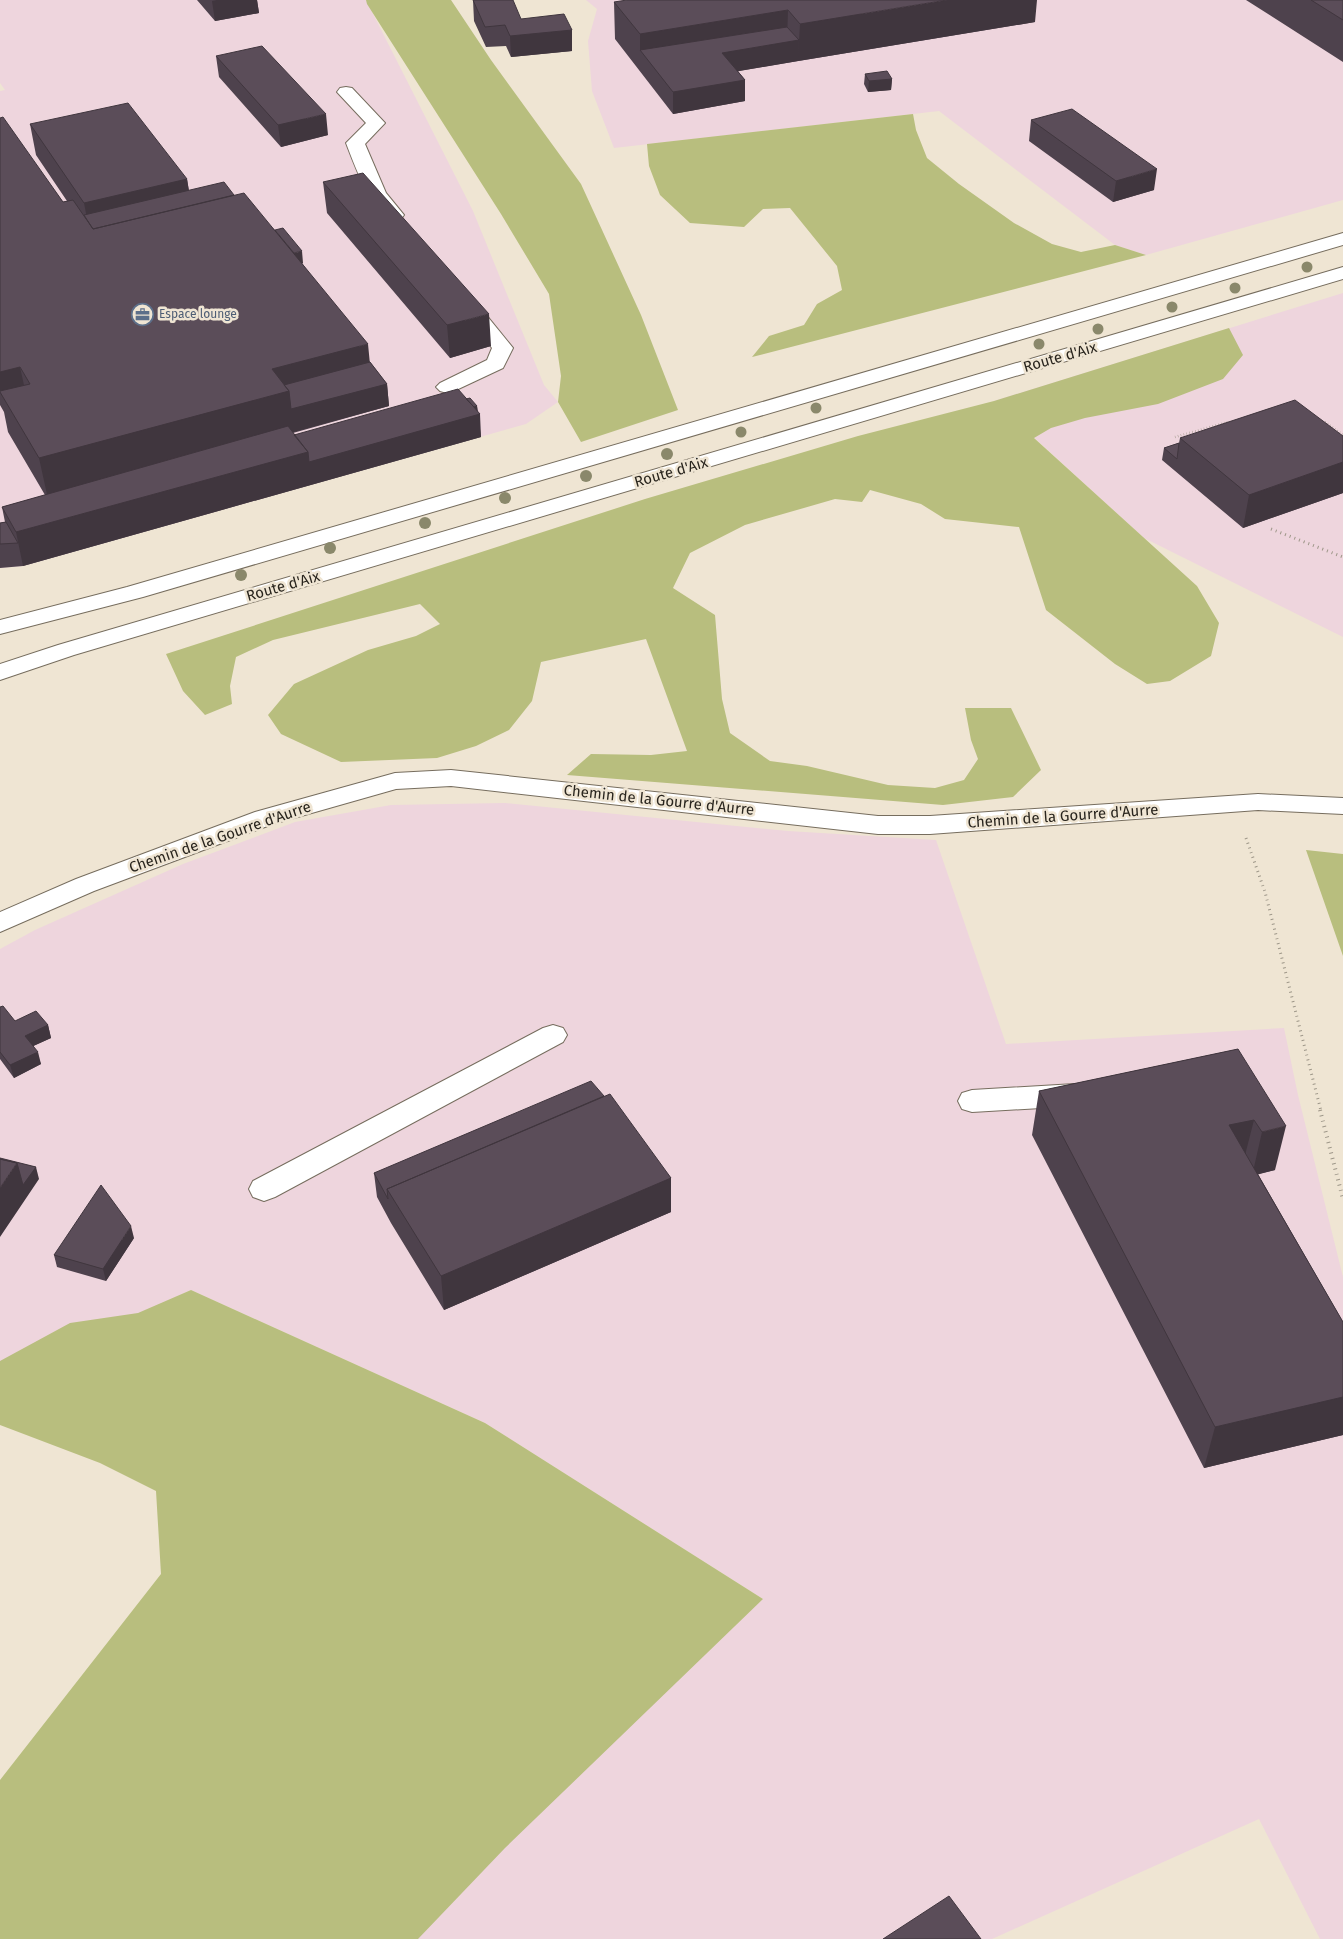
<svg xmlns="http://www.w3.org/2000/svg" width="1343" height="1939" font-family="'Fira Sans',sans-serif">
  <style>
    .industrial { fill: #eed5dd }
    .green { fill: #b8be7e }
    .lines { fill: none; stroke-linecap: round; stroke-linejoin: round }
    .minor-casing { stroke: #766d5e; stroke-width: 2 }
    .major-casing { stroke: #766d5e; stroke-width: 2 }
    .path-far2 { stroke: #9e9789; stroke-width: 2.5; stroke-dasharray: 0.5 2.5; stroke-linecap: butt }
    .path-far1 { stroke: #9e9789; stroke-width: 3; stroke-dasharray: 1 4; stroke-linecap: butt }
    .path { stroke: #9e9789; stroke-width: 4; stroke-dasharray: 1 4.5; stroke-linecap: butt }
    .minor { fill: #fff; fill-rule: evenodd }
    .major { fill: #fff; fill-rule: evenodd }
    .tree { fill: #8a886b }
    .wall { fill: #4e424d }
    .shaded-wall { fill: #40363e }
    .building { fill: #5b4d59; stroke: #40363e }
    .labels { text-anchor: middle; stroke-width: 5; stroke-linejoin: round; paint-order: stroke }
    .far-service-label { font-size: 12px; fill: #4e5e75; stroke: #efe5d3; text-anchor: start }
    .street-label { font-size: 15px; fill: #29251e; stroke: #efe5d3 }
  </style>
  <rect width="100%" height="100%" fill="#efe5d3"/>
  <path class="industrial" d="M0,0H366L473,211L544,385L558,402L526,424L23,566L0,568V91L5,90L0,83Z
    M586,0H1343V200L1146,255L1115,245L939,111L614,148L592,91L588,41L597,9Z
    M1343,293V637L1144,538L994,401Z
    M505,803L788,831L936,840L1006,1044L1284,1028L1298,1095L1343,1277V1939H1320L1259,1819L992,1939H407L763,1599L485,1423L191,1290L0,1378V949L35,930L183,864L295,822L391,805Z"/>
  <path class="green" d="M366,0H451L491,60L581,184L641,315L678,410L581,442L558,402L561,376L549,294L501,214L367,4Z
    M913,114L916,130L927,158L959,184L1014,223L1052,244L1081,252L1115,245L1146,255L752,357L769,336L804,325L817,304L842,290L837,266L790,208L763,209L744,227L690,223L660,195L649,166L647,144Z
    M1229,328L1243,355L1223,379L1158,404L1085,418L1051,428L1034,438L1197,586L1219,623L1211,656L1170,681L1147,684L1115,664L1046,610L1019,527L945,519L921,504L870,490L862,502L835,499L745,525L690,553L673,588L715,615L722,699L730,733L770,761L807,766L888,785L935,788L964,780L978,759L971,740L965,708H1011L1041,770L1013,797L943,805L567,775L591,754L651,755L687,751L646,639L541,662L532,701L509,730L476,746L437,758L341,762L281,734L268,715L294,684L368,650L416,636L440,624L420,604L273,640L236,657L230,686L232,704L205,715L183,691L166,654L645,499L858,436L994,401Z
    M1306,850L1343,854V956Z
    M191,1290L485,1423L763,1599L505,1848L418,1939H0V1780L161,1574L156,1491L100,1463L0,1425V1361L70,1323L138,1313Z"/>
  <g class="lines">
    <defs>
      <path id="minor" d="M346,87L352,88L385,123L365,144L386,193L404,215L401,219C397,220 394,221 389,220C372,213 353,161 346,143L366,123L337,92L340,88Z
        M467,298L474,300L513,348L503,368L454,391L447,393L440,391L436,387L440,383L487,360L492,348L457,304L460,300Z
        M451,770L878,816H930L1258,794L1343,798V814L1258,810L930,834H878L451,786L396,789L273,824L94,891L0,932V912L76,879L255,812L395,773Z
        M553,1025L563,1028L567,1035L563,1042L275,1197L264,1201L253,1197L249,1189L253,1181L543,1028Z
        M1075,1084L1085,1087L1089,1095L1085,1103L1075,1106L972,1112L962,1109L958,1101L962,1093L972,1090Z"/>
      <path id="major" d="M1343,233V245L143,597L0,634V620L127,587Z
        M1343,267V279L74,655L0,680V664L58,645Z"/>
    </defs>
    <use href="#minor" class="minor-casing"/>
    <use href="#major" class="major-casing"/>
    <path class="path-far2" d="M1325,422L1343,435
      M1175,437L1228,422"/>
    <path class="path-far1" d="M1271,529L1343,557
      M1246,838L1265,892L1321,1111"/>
    <path class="path" d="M1320,1110L1343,1199"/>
    <use href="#minor" class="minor"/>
    <use href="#major" class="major"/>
  </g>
  <g class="tree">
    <circle cx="1307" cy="267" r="5.5"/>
    <circle cx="1235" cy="288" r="5.5"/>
    <circle cx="1172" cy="307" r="5.5"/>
    <circle cx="1098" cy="329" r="5.5"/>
    <circle cx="1039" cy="344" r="5.5"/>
    <circle cx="816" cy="408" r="5.5"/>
    <circle cx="741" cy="432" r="5.5"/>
    <circle cx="667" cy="454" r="6"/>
    <circle cx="586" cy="476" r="6"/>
    <circle cx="505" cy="498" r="6"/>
    <circle cx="425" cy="523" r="6"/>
    <circle cx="330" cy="548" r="6"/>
    <circle cx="241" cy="575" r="6"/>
  </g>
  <path class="wall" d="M197,0H257L259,13L215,21Z
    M473,0L521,19L572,30V51L511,57L506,46L486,47L474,21Z
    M1246,0H1343V62Z
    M614,2L1035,22L738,71L745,80V101L673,114L615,39Z
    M216,56L328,135L281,147L219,77Z
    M865,74L892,79L891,90L868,92L864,84Z
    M0,118L63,202L67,201L36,155L30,124L187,179L189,191L234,195L275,230L303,263H302L370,362L387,384L389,406L293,433L294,435L466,399L477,406L481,437L23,566L0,568V523L5,522L2,507L45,495L8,432L4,412L0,405Z
    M1031,120L1154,190L1113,202L1029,141Z
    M323,182L491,346L450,358L327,213Z
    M1343,436V493L1243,528L1162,460L1164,448L1179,443L1180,438Z
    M0,1007L15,1021L48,1025L51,1038L33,1046L41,1064L14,1078L0,1059Z
    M1238,1049L1275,1170L1258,1174L1343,1322V1435L1204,1468L1032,1135L1039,1091Z
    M604,1096L671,1178V1212L444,1310L391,1223L377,1197L374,1173Z
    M134,1238L106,1281L57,1267L54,1255Z"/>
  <path class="shaded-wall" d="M217,0H257L259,13L215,21L212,1Z
    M947,0H1037L1035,22L798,61L800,24Z
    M788,10L787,42L799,40L798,61L722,74L640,50V34Z
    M572,30V51L511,57L510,36Z
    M892,79L891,90L868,92L869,81Z
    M745,80V101L673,114V92Z
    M326,114L328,135L281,147L278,125Z
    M1157,169L1154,190L1113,202L1116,181Z
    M187,179L192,211L90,234L84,203Z
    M302,251L303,263L279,269L278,258Z
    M489,314L491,346L450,358L447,325Z
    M368,344L372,385L387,384L389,406L48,499L39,458L272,369Z
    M20,367L29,408L1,394L0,390V372Z
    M477,406L478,414H480L481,437L23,566L16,532L308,452Z
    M1343,462V493L1243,528L1249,495Z
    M48,1025L51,1038L29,1048L25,1036Z
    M38,1052L41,1064L14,1078L10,1065Z
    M1254,1120L1243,1163L1229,1125Z
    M1286,1126L1275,1170L1252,1176L1262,1132Z
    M17,1163L36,1167L39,1179L0,1237V1188Z
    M671,1178V1212L444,1310L441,1276Z
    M131,1226L134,1238L106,1281L103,1269Z
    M1343,1397V1435L1204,1468L1215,1427Z"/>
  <path class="building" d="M473,0H513L521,19L564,14L572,30L510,36L505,25L485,27Z
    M627,0H947L800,24L788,10L640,34L614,2Z
    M1311,0H1343V20Z
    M787,27L799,40L722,53L745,80L673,92L640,50Z
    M262,46L326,114L278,125L216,56Z
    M887,71L892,79L869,81L865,74Z
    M128,103L187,179L84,203L30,124Z
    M1072,109L1157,169L1116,181L1031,120Z
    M3,117L63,202L73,200L93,229L244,193L368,344L272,369L289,391L39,458L0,392V391L30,384L20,367L0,372V118Z
    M363,173L489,314L447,325L323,182Z
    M224,182L234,195L93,229L84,215Z
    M283,228L302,251L294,253L275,230Z
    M370,362L387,384L291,409L289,391L284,385Z
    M458,389L480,414L309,462L308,452L294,435Z
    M470,398L477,406L474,407L466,399Z
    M1295,400L1343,436V462L1249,495L1180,438Z
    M288,426L308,452L16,532L2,507Z
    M1179,443L1177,459L1164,448Z
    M6,522L18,543L0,544V523Z
    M3,1006L15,1021L36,1011L48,1025L25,1036L38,1052L10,1065L0,1052V1007Z
    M1238,1049L1286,1126L1262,1132L1254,1120L1229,1125L1343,1322V1397L1215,1427L1039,1091Z
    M591,1081L604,1096L387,1189L388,1199L374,1173Z
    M610,1094L671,1178L441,1276L387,1189Z
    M0,1158L36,1167L23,1185L17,1163L0,1159Z
    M0,1159L17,1163L0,1188Z
    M101,1185L131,1226L103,1269L54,1255Z
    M949,1896L981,1939H883Z"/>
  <defs>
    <symbol id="office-ring" viewBox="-11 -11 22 22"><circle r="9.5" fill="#efe5d3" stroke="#5c6f8a" stroke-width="1.5"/><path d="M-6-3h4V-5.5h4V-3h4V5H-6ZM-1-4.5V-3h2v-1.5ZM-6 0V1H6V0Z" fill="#5c6f8a"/></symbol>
  </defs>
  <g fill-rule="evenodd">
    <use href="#office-ring" x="130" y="302" width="25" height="25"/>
  </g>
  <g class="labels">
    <g class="far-service-label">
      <text x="159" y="318">Espace lounge</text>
    </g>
    <g class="street-label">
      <text transform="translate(1060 357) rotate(-16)" y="5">Route d'Aix</text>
      <text transform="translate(671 472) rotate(-16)" y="5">Route d'Aix</text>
      <text transform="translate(283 586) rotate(-16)" y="5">Route d'Aix</text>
      <text transform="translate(659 800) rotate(6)" y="5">Chemin de la Gourre d'Aurre</text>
      <text transform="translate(1063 816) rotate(-4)" y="5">Chemin de la Gourre d'Aurre</text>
      <text transform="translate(220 837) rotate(-19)" y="5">Chemin de la Gourre d'Aurre</text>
    </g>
  </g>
</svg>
